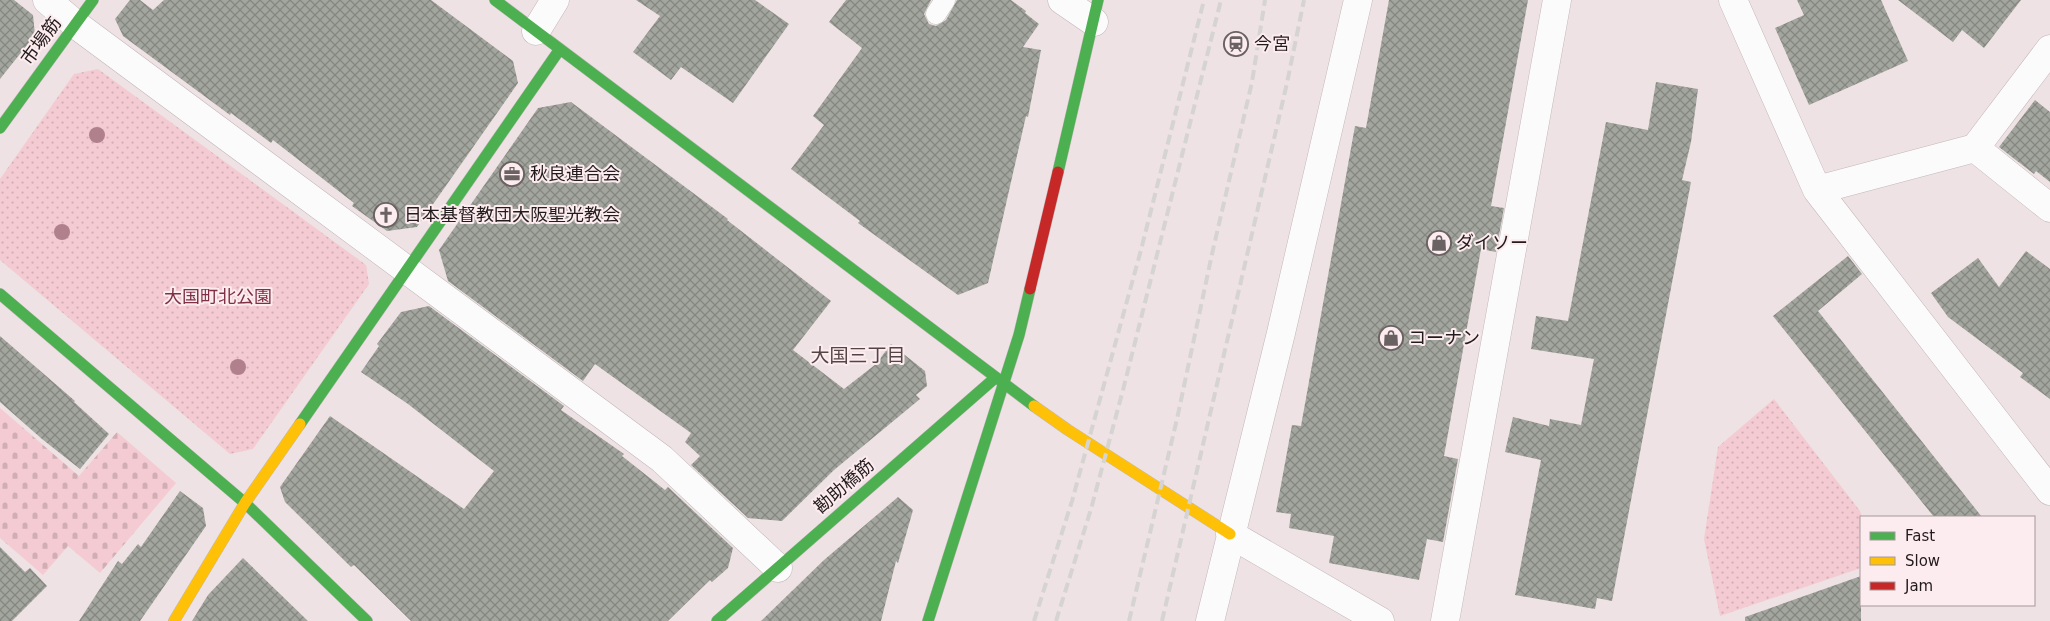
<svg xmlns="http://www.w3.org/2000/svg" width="2050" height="621" font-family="'DejaVu Sans','Noto Sans JP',sans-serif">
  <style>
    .cemetery { fill: url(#cemetery-stones) }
    .park { fill: url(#park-dots) }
    .building { fill: url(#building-cross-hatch) }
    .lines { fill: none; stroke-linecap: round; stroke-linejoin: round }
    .lane-casing { stroke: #c1b8ba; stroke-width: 21 }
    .street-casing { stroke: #c1b8ba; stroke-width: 29 }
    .fast-casing { stroke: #c1b8ba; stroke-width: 12 }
    .slow-casing { stroke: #c1b8ba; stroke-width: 12 }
    .jam-casing { stroke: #c1b8ba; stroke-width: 12 }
    .lane { stroke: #fcfbfb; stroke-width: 20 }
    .street { stroke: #fcfbfb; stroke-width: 28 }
    .fast { stroke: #4caf50; stroke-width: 11 }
    .slow { stroke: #ffc107; stroke-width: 11 }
    .jam { stroke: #c62828; stroke-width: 11 }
    .rail { stroke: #d6d3d3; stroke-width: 4; stroke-dasharray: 10 5; stroke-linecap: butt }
    .tree { fill: #b0808c }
    .labels { text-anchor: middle; stroke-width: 4; stroke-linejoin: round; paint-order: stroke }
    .street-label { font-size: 18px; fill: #221b1c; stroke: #fdecef }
    .poi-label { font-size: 18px; fill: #221b1c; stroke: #fdecef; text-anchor: start }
    .park-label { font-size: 18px; fill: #7e3044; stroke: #fdecef }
    .neighbourhood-label { font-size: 19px; fill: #544446; stroke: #fdecef }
  </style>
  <defs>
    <pattern id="cemetery-stones" width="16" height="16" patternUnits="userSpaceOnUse" patternTransform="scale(1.25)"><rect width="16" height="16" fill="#f4cbd2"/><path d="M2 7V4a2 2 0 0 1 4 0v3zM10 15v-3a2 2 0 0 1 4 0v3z" fill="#d1aeb4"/></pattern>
    <pattern id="park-dots" width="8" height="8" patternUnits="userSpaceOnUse" patternTransform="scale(1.25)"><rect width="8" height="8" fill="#f4cbd2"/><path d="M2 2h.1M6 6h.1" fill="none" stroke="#d1aeb4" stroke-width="1.8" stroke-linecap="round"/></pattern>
    <pattern id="building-cross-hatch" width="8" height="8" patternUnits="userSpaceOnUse" patternTransform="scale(1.25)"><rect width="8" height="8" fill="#a3a69e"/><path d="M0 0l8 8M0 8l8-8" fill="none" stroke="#848680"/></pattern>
  </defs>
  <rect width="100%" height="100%" fill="#eee2e4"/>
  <path class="cemetery" d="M0,408L79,476L117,432L176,483L100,573L68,546L43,575L0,538Z"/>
  <path class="park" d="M98,69L366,265L369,284L253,449L230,454L0,260V179L74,74Z
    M1774,399L1860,511L1862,517L1861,568L1720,616L1704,539L1718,447Z"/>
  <path class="building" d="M0,0H14L33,15L35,35L0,79Z
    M130,0H140L153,10L164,0H431L513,61L518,83L417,227L387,231L352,206L354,203L273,140L271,143L231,113L230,115L123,36L115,19Z
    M636,0H755L789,24L733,103L681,67L671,80L633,52L660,16Z
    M846,0H931L924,14L929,24L936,26L946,20L957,0H1011L1026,11L1025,13L1039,24L1023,47L1041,50L1028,117L1026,116L988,283L958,295L858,223L860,221L791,169L824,125L813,116L862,48L829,22Z
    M1389,0H1528L1491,206L1504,208L1496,252L1481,249L1444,456L1458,459L1443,542L1427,539L1419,580L1329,563L1334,536L1289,528L1291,514L1276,512L1292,425L1301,426L1355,126L1366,128Z
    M1797,0H1881L1908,61L1809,105L1775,28L1804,15Z
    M1898,0H2021L1984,48L1962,30L1953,42Z
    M1656,82L1698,89L1691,142L1682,180L1691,182L1612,601L1597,598L1595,609L1515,595L1541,460L1505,452L1513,417L1549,426L1550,419L1581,425L1594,359L1531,349L1536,316L1568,321L1606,122L1648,130Z
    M2035,100L2050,112V182L2036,171L2034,174L1999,147Z
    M571,102L728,219L727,220L831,301L793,350L844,389L876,364L891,344L925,371L927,386L916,395L920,399L834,470L782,521L748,518L691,465L700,456L685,442L691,433L595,364L583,381L448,281L439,250L538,108Z
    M2026,251L2050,269V399L2020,377L2023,373L1948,317L1931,293L1978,258L1999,287Z
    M1848,256L1862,274L1818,311L1982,517H1934L1773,316Z
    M429,306L564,406L561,410L624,454L622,456L665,490L668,487L733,548L728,568L712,582L710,580L668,621H411L354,565L351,567L285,502L280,487L330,416L464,509L494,471L408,404L361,372L379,346L377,344L401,312Z
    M0,336L75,401L74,402L109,434L80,469L42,439L0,402Z
    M180,491L203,508L206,526L140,621H79L118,561L122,564L138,544L141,547Z
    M898,497L913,510L898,563L896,561L881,621H761L824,560Z
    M0,547L25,572L30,568L47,586L12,621H0Z
    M243,558L308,621H192L208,595Z
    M1861,576V621H1745V617Z"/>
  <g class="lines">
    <defs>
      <path id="lane" d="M936,14L945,0"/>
      <path id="street" d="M47,0L75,24L662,459L778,568
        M1062,0L1094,22
        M1733,0L1817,190L2050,491
        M536,31L555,0
        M1975,148L2050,208
        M1817,190L1975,148L2050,49
        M1230,534L1380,621
        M1210,621L1281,333L1358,0
        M1445,621L1557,0"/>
      <path id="fast" d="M495,0L1034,406
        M0,128L93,0
        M1058,172L1098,0
        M0,294L245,503L367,621
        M300,424L560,49
        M717,621L995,378
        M928,621L1019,335L1030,289"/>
      <path id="slow" d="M1034,406L1068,430L1230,534
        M174,621L245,503L300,424"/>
      <path id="jam" d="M1030,289L1058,172"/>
    </defs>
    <use href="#lane" class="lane-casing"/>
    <use href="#street" class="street-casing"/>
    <use href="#fast" class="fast-casing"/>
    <use href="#slow" class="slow-casing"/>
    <use href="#jam" class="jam-casing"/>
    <use href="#lane" class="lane"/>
    <use href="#street" class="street"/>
    <use href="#fast" class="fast"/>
    <use href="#slow" class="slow"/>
    <use href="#jam" class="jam"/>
    <path class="rail" d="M1034,621L1072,501L1141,250L1204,0
      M1056,621L1091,509L1123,390L1221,0
      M1129,621L1177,419L1212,254L1252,82L1265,0
      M1162,621L1287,83L1304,0"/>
  </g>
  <g class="tree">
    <circle cx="97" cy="135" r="8"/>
    <circle cx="62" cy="232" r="8"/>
    <circle cx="238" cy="367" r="8"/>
  </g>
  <defs>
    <symbol id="station-ring" viewBox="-11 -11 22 22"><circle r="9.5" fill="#fdecef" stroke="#696162" stroke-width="1.5"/><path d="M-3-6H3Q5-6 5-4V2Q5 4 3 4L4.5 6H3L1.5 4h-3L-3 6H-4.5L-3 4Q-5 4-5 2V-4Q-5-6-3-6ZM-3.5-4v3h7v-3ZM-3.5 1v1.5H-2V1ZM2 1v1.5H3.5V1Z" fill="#696162"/></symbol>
    <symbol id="office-ring" viewBox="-11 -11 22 22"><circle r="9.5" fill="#fdecef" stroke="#696162" stroke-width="1.5"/><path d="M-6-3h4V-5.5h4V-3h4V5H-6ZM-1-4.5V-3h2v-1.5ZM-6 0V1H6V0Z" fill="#696162"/></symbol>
    <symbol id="church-ring" viewBox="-11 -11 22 22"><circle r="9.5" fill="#fdecef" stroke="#696162" stroke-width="1.5"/><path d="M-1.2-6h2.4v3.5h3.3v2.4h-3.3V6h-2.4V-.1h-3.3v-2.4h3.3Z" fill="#696162"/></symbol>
    <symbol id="shop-ring" viewBox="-11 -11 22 22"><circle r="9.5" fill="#fdecef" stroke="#696162" stroke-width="1.5"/><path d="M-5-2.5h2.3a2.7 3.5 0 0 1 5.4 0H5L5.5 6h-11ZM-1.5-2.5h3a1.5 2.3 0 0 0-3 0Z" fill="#696162"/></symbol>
  </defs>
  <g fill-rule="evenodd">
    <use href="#station-ring" x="1222" y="30" width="28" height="28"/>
    <use href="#office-ring" x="498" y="160" width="28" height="28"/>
    <use href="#church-ring" x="372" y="201" width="28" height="28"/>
    <use href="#shop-ring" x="1425" y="229" width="28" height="28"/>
    <use href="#shop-ring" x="1377" y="324" width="28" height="28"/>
  </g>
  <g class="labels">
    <g class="street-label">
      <text transform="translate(41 41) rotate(-54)" y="6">市場筋</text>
      <text transform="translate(844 486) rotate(-41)" y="6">勘助橋筋</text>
    </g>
    <g class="poi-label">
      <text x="1254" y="50">今宮</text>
      <text x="530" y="180">秋良連合会</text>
      <text x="404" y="221">日本基督教団大阪聖光教会</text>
      <text x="1456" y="249">ダイソー</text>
      <text x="1408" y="344">コーナン</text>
    </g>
    <g class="park-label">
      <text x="218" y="303">大国町北公園</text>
    </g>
    <g class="neighbourhood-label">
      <text x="858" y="362">大国三丁目</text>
    </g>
  </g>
  <rect x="1860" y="516" width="175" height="90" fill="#fdecef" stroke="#a5989b"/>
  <rect x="1870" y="532" width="25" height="8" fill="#4caf50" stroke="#a5989b"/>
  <text x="1905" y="541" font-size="15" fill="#221b1c">Fast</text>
  <rect x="1870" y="557" width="25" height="8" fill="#ffc107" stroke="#a5989b"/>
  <text x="1905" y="566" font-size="15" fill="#221b1c">Slow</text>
  <rect x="1870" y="582" width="25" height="8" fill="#c62828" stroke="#a5989b"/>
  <text x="1905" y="591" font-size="15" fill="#221b1c">Jam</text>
</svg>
